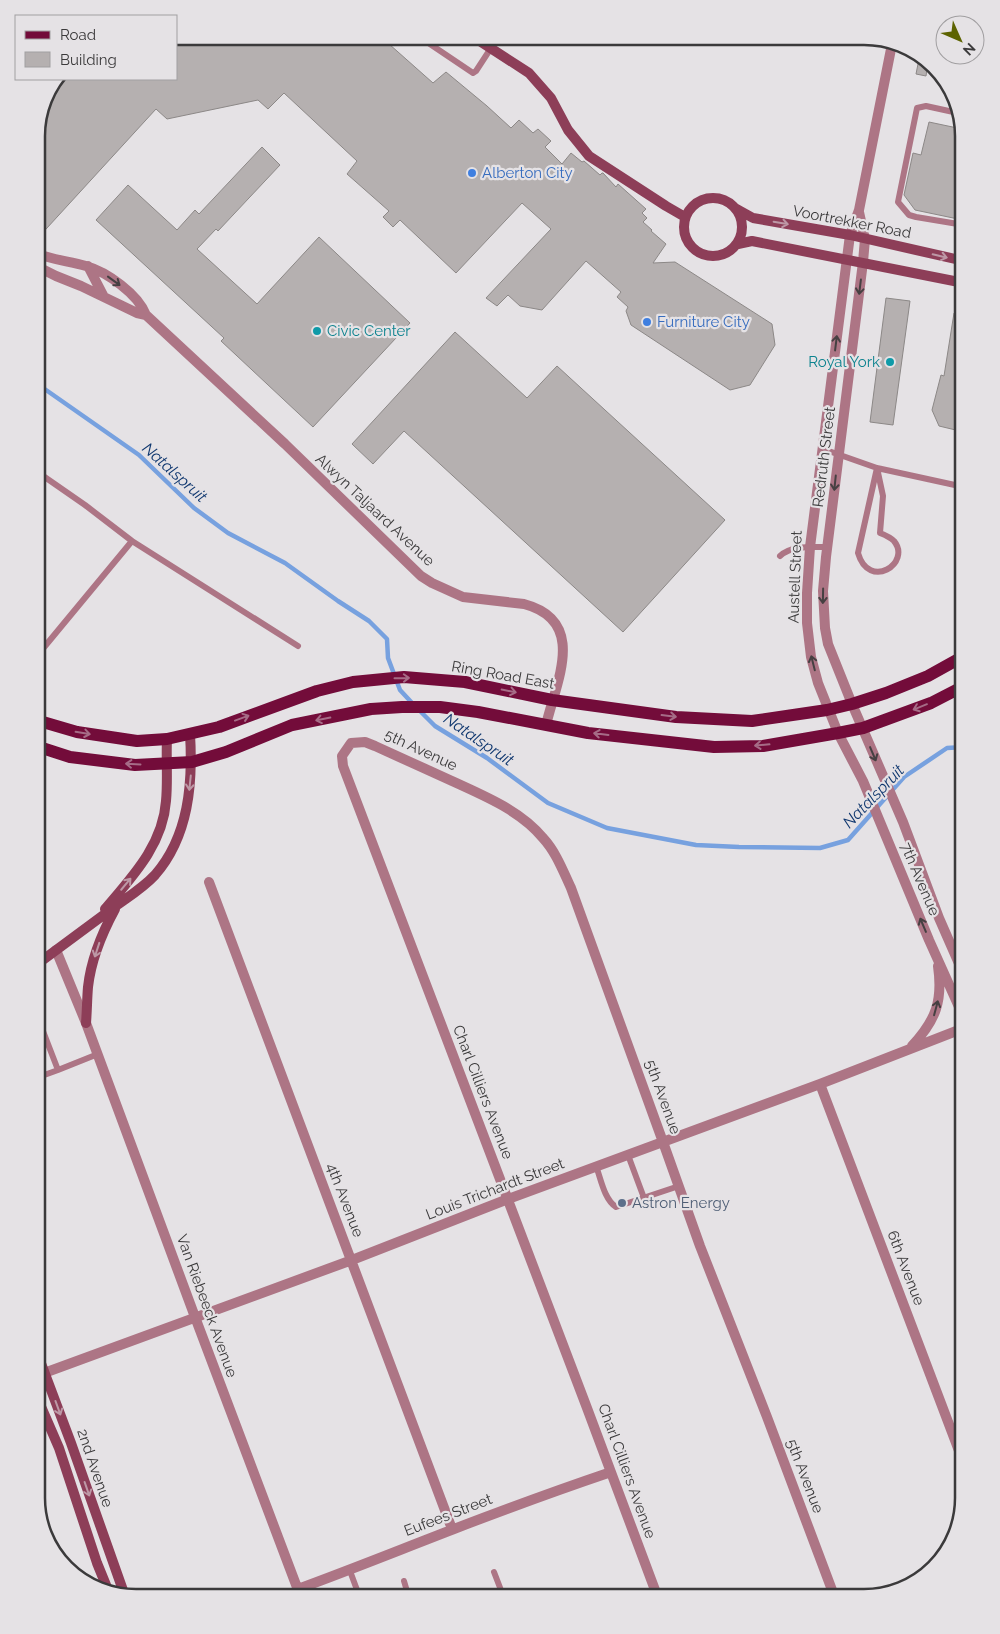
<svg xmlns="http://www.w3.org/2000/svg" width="1000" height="1634" font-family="Raleway,sans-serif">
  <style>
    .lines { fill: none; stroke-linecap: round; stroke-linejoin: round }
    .stream { stroke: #77a1df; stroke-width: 4.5 }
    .building { fill: #b5b0b0; stroke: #8c8887 }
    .lane { stroke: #ad7585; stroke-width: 6 }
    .street { stroke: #ad7585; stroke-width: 10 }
    .secondary { stroke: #8d3e58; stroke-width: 10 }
    .primary { stroke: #730c3a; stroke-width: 12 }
    .oneway { stroke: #bd98a6 }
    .oneway2 { stroke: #464042 }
    .oneway3 { stroke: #a66c87 }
    .shop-dot { fill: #3f7fe0; stroke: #e5e2e5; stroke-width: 2 }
    .culture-dot { fill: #0f9aa8; stroke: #e5e2e5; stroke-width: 2 }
    .service-dot { fill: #5c6f8a; stroke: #e5e2e5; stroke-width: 2 }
    .labels { text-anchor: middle; stroke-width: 4.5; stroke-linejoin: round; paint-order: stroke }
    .shop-label { font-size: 15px; fill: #366cbe; stroke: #e5e2e5; text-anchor: start }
    .street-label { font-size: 15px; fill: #3b3a3b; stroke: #e5e2e5 }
    .culture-label { font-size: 15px; fill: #0d838f; stroke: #e5e2e5; text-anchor: start }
    .service-label { font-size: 15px; fill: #4e5e75; stroke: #e5e2e5; text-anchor: start }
    .water-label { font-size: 16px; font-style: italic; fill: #0f376f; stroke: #e5e2e5 }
    .rim { fill: none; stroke: #3b3a3b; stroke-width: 2.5 }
  </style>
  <rect width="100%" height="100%" fill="#e5e2e5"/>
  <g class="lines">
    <path class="stream" d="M36,383L139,455L194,508L228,533L285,563L338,601L369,621L387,639L388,658L400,690L413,704
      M418,709L435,726L487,758L548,803L607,828L696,845L739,847L820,848L848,840L904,777L947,748L964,747"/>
  </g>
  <path class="building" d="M176,36H380L433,83L446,72L487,106L511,128L519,120L533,133L538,129L551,141L545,147L562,164L571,153L582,162L584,161L600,175L602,173H603L616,187L618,184L646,209L642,213L647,218L643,222L652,230L651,231L666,244L653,263L675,262L772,324L775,345L750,385L730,390L631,325L626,311L628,307L617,297L621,292L586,261L542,310L520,306L508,295L497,306L486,298L551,229L522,203L456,273L400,220L393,227L383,217L389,211L347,174L357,161L284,93L268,109L258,100L167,119L156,109L36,240V130L44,98L57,79H176Z
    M920,54L928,63L926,76L916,74Z
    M929,122L962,129L964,136V215L959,214L958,219L915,210L904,195L913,153L921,155Z
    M262,147L280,165L218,231L216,229L197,249L257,304L319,237L410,323L313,427L221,341L224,338L96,220L128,185L177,230L195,210L199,214Z
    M886,298L910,301L893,425L870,422Z
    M954,313L964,315V432L939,426L932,410L941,375L944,376Z
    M455,332L527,398L557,366L725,520L623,632L404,431L373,464L352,444Z"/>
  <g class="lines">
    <path class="lane" d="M418,36L473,73L476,71L491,48
      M755,36L767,40L773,36
      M958,113L926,106L917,108L898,202L909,215L916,217L964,225
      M823,449L877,468L964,487
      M877,468L883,496L880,533C885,535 890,537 894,541C912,563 869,591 858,553Z
      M132,541L298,646
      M780,556C792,545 812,547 827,547
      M36,657L132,541L85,505L36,471
      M36,1013L58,1070L98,1054
      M36,1078L58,1070
      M628,1155L644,1198
      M596,1166C601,1179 604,1199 616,1207L679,1186
      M350,1571L360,1598
      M494,1572L504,1598
      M404,1581L409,1598"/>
    <path class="street" d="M892,44L859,210L850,235L810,547L807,593V623L811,657L818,683L838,733L863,781L929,940L964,1018
      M859,212L865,239L863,262L826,557L823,591L825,628L828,644L852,704L903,822L939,918L964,975
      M36,253C52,260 69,261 86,266C107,272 138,294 146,315L285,444L421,576L432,583L463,597L524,604C588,621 556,682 546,725
      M36,266L56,276L81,286L137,313L146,315
      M88,266L104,297
      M209,882L452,1529
      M56,950L86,1023L195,1317L301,1598
      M912,1046C936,1020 943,1001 938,966
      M820,1084L964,1464
      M36,1376L352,1260L508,1199L820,1084L964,1028
      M298,1589C350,1570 402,1549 454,1529C506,1509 558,1490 611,1472
      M658,1598L587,1408L343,766L342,756L351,743L365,742L375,746C401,758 426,769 452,781C484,796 520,810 543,838C556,852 563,871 571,888L663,1142L700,1246L767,1417L835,1598"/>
    <path class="secondary" d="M472,36L529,73L551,98L568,130L589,156L666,206L685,217
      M684 227a29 29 0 1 1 58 0a29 29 0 1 1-58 0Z
      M735,208L753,218L850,235L964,261
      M738,244L752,241L964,283
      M105,909C132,877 163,845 166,801C168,780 166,759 167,739
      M36,965C62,946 87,927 113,908C128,897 143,888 155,875C189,836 193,783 190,734
      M86,1023C87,1011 87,999 88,987C91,960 102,933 115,909
      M36,1350L71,1443L125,1596
      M36,1395L59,1448L97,1563L108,1590"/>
    <path class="primary" d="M36,720L77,732L137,741L167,739L219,727L317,691L353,682L404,677L465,682L552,700L676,717L752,721L827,710L852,704L886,693L928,676L964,656
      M36,746L70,757L135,765L192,762L226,752L292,725L371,709L402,707H440L478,712L588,733L714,747L763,746L838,733L863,728L931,703L964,686"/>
  </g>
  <defs><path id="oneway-shaft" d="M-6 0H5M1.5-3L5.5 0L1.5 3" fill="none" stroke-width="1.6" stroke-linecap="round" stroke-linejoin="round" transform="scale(1.25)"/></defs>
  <g class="oneway">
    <use href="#oneway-shaft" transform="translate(781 223) rotate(10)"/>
    <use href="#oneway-shaft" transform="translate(940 256) rotate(13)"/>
    <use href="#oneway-shaft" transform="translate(190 783) rotate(96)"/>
    <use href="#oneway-shaft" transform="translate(126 884) rotate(-50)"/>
    <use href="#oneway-shaft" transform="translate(97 950) rotate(108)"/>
    <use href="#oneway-shaft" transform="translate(58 1408) rotate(70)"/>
    <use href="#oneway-shaft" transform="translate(87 1489) rotate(71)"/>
  </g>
  <g class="oneway2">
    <use href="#oneway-shaft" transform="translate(114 281) rotate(36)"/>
    <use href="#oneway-shaft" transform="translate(860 287) rotate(97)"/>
    <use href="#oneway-shaft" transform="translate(836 343) rotate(-83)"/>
    <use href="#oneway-shaft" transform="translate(835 483) rotate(96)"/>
    <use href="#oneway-shaft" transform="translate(823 596) rotate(91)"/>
    <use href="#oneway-shaft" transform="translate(813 663) rotate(-104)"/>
    <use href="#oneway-shaft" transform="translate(873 754) rotate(67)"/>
    <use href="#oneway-shaft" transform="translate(923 925) rotate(-113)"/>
    <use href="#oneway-shaft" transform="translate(936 1008) rotate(-75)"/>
  </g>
  <g class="oneway3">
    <use href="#oneway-shaft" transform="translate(402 678) rotate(-1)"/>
    <use href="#oneway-shaft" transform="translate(509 691) rotate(11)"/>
    <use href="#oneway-shaft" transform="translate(920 707) rotate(158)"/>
    <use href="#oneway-shaft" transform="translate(669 716) rotate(7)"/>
    <use href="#oneway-shaft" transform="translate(242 718) rotate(-20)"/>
    <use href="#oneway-shaft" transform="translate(323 719) rotate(169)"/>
    <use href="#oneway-shaft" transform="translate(83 733) rotate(9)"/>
    <use href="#oneway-shaft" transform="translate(601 734) rotate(-173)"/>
    <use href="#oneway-shaft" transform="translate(762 745) rotate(175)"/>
    <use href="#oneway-shaft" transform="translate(133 764) rotate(-177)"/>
  </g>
  <g class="shop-dot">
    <circle cx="472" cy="173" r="5"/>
    <circle cx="647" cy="322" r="5"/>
  </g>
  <g class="culture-dot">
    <circle cx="317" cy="331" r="5"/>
    <circle cx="890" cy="362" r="5"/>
  </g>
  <circle class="service-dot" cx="622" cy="1203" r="5"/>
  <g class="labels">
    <g class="shop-label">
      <text x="482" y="178">Alberton City</text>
      <text x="657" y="327">Furniture City</text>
    </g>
    <g class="street-label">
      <text transform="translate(852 222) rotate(11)" y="5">Voortrekker Road</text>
      <text transform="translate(824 457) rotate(-83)" y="5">Redruth Street</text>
      <text transform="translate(375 510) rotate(43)" y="5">Alwyn Taljaard Avenue</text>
      <text transform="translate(795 577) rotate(-88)" y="5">Austell Street</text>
      <text transform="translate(503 675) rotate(10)" y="5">Ring Road East</text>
      <text transform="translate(421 750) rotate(25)" y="5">5th Avenue</text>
      <text transform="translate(920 879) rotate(67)" y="5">7th Avenue</text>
      <text transform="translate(483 1092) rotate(69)" y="5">Charl Cilliers Avenue</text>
      <text transform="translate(663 1097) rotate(70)" y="5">5th Avenue</text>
      <text transform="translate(495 1189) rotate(-21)" y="5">Louis Trichardt Street</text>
      <text transform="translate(345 1200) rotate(69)" y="5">4th Avenue</text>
      <text transform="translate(906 1268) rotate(69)" y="5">6th Avenue</text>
      <text transform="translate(207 1306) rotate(70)" y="5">Van Riebeeck Avenue</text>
      <text transform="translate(95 1468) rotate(71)" y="5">2nd Avenue</text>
      <text transform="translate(627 1471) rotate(70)" y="5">Charl Cilliers Avenue</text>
      <text transform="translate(805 1476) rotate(69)" y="5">5th Avenue</text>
      <text transform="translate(448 1515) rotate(-21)" y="5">Eufees Street</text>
    </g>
    <g class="culture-label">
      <text x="327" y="336">Civic Center</text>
      <text x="880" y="367" text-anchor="end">Royal York</text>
    </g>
    <g class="service-label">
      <text x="632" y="1208">Astron Energy</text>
    </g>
    <g class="water-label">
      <text transform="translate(175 472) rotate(42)" y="6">Natalspruit</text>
      <text transform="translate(479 739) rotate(34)" y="6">Natalspruit</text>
      <text transform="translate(873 796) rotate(-46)" y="6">Natalspruit</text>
    </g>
  </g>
  <path d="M0 0H1000V1634H0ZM136 45H864A91 91 0 0 1 955 136V1498A91 91 0 0 1 864 1589H136A91 91 0 0 1 45 1498V136A91 91 0 0 1 136 45Z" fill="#e5e2e5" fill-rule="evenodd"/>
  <path class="rim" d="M136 45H864A91 91 0 0 1 955 136V1498A91 91 0 0 1 864 1589H136A91 91 0 0 1 45 1498V136A91 91 0 0 1 136 45Z"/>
  <rect x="15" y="15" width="162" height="65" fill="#e5e2e5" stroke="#a19fa1"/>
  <rect x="25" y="31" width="25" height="8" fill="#730c3a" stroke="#a19fa1"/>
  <text x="60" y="40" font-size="15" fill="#3b3a3b">Road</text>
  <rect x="25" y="52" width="25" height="15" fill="#b5b0b0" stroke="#a19fa1"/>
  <text x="60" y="65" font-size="15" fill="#3b3a3b">Building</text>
  <g transform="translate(960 40) rotate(135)"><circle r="24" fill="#e5e2e5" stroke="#a19fa1"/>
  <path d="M0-4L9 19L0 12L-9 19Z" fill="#5d6300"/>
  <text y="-8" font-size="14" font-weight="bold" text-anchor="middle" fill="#3b3a3b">N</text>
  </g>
</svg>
